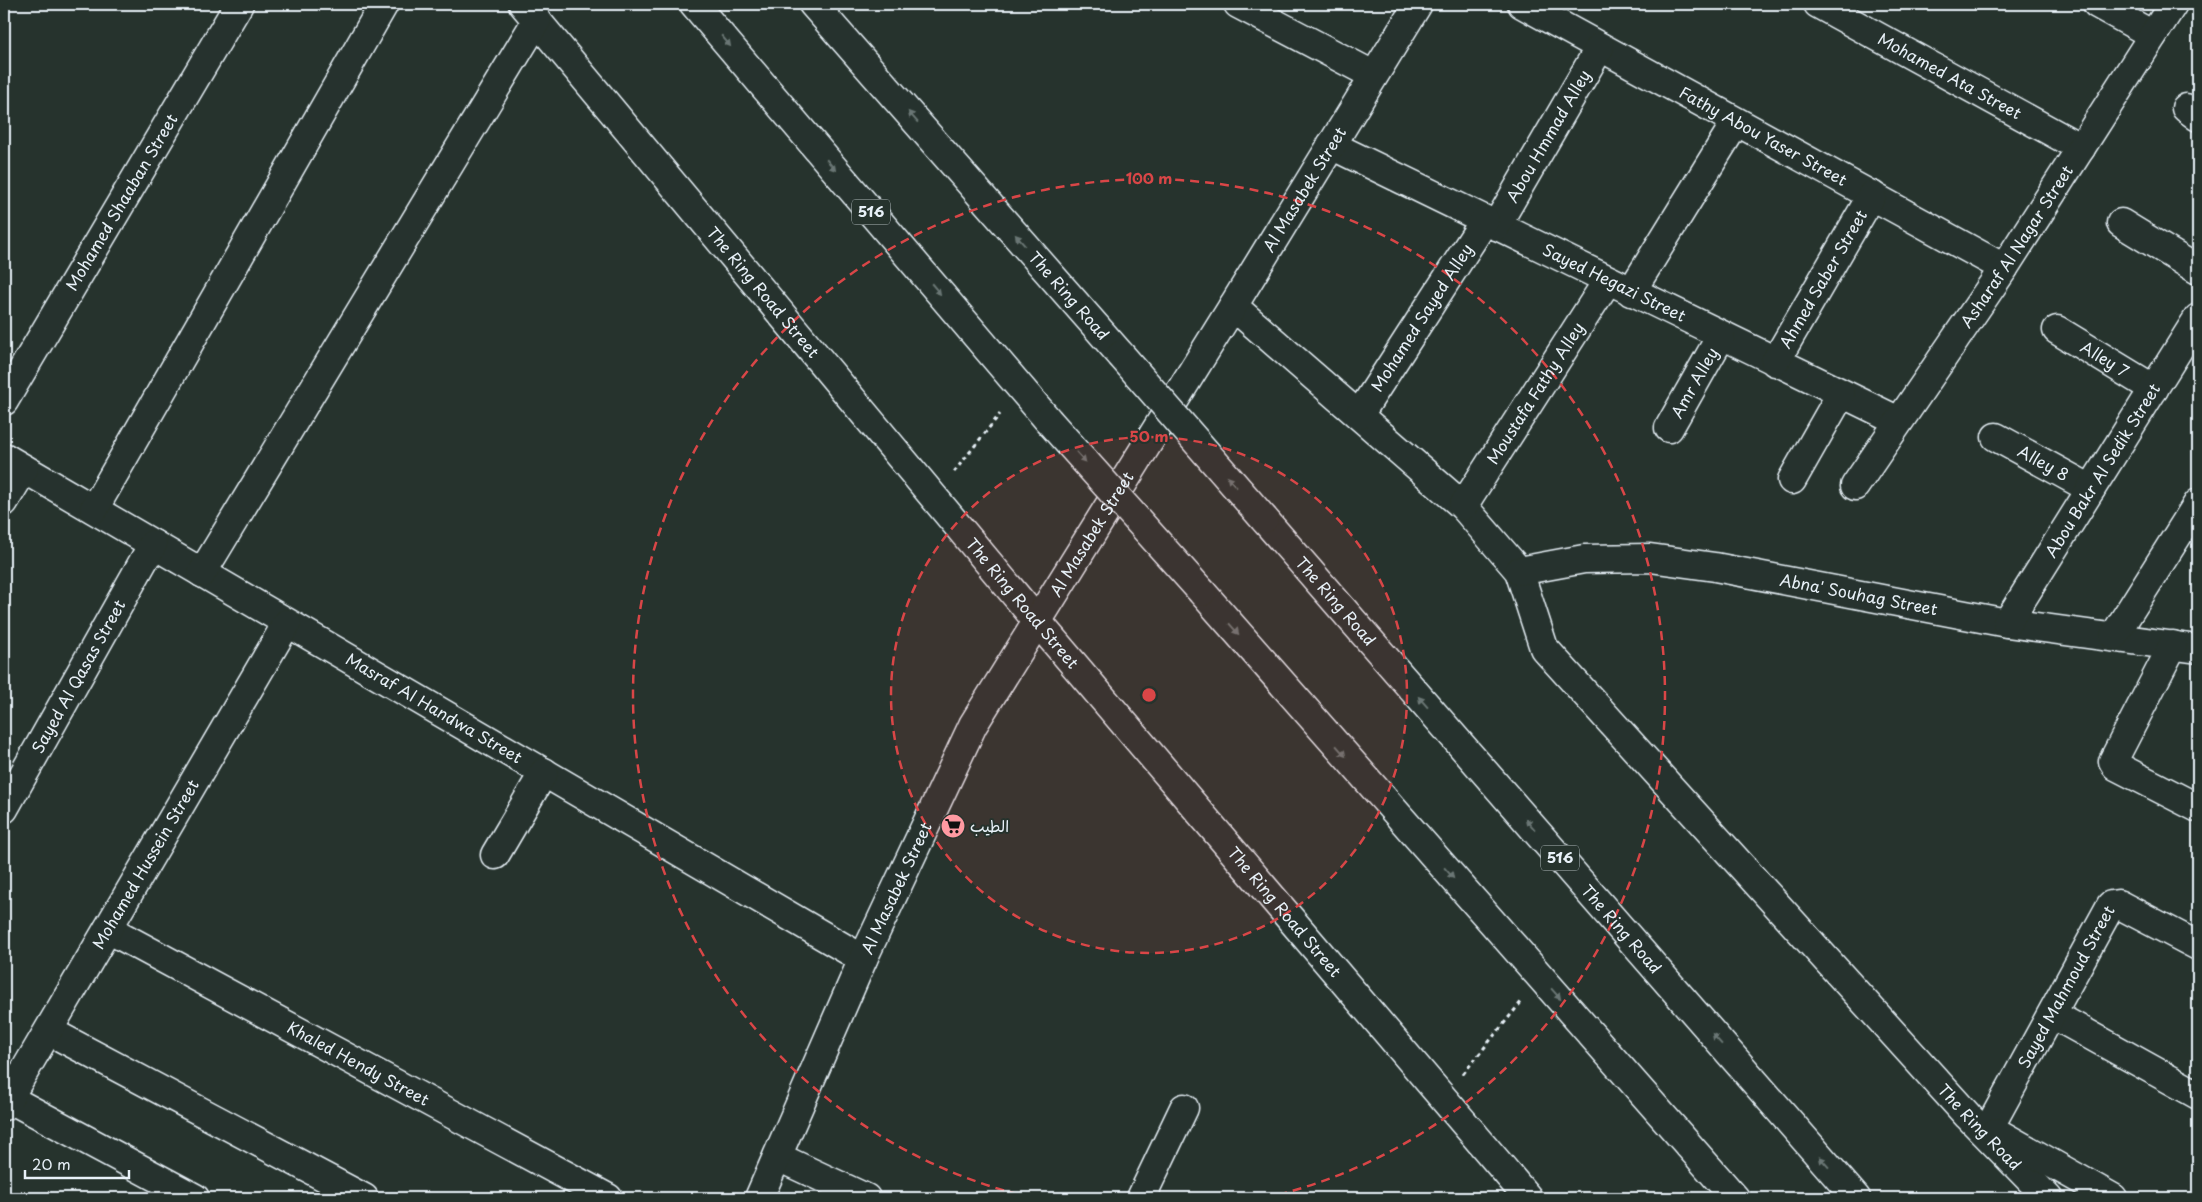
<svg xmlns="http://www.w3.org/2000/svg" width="2202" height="1202" font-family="'Playpen Sans','Playpen Sans Arabic',sans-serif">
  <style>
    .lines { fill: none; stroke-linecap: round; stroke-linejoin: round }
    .minor-casing { stroke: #e8f1f8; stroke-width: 31 }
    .highway-casing { stroke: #e8f1f8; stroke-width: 31 }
    .path { stroke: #e8f1f8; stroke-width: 3; stroke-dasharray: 4 4; stroke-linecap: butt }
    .minor { stroke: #26332d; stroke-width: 28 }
    .highway { stroke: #26332d; stroke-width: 28 }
    .highway-bridge-casing { stroke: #e8f1f8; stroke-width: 31; stroke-linecap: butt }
    .highway-bridge { stroke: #26332d; stroke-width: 28 }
    .oneway { fill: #6a7674 }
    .ring { fill: none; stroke: #d94647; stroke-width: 2.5; stroke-dasharray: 9 6 }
    .labels { text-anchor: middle; stroke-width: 4; stroke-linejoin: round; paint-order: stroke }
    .shield { fill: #26332d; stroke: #aeb8bb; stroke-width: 1 }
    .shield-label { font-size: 15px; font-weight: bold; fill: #e8f1f8 }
    .street-label { font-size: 16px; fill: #e8f1f8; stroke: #26332d }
    .poi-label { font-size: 16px; fill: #e8f1f8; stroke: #26332d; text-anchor: start }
    .centre { fill: #d94647; stroke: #26332d; stroke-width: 2.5 }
    .ring-label { font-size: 15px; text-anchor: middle; font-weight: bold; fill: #d94647; stroke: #26332d; stroke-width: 4; stroke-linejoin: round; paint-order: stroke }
  </style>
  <rect width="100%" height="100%" fill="#26332d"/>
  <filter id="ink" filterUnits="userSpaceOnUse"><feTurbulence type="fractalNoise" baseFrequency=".02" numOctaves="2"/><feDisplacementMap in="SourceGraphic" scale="10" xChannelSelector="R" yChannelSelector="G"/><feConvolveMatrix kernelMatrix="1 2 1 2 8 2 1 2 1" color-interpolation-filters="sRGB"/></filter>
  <g filter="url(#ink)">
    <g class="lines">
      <defs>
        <g id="minor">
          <path id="s1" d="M523,4L1037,621L1528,1198"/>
          <path d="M1238,4L1373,75"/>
          <path id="s2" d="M1522,4L2004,268"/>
          <path id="s3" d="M1818,4L2081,148"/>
          <path d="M2097,4L2153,35"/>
          <path d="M2186,108L2198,117"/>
          <path id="s4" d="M1331,145L1899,421"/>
          <path d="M2121,223L2198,270"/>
          <path id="s5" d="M1496,226L1600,47"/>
          <path d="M1631,292L1736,122"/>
          <path id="s6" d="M1233,306L1463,506L1519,571L1544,648L1968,1116L2048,1198"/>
          <path id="s7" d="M2057,330L2154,389"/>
          <path id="s8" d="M1775,362L1872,195"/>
          <path id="s9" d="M4,401L239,4"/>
          <path id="s10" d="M1359,415L1485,220"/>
          <path id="s11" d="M1669,428L1721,336"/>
          <path id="s12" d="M1996,437L2091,489"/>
          <path id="s13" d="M4,457L863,959"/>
          <path d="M1792,480L1841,394"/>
          <path id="s14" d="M1855,486L2004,268L2173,4"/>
          <path d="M4,502L24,469"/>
          <path id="s15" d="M1463,506L1608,280"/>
          <path d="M94,509L384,4"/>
          <path id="s16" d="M1519,571L1584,559L1650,558L1715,567L2007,623L2198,649"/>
          <path d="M202,573L537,20"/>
          <path id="s17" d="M2007,623L2198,318"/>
          <path d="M2114,636L2198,503"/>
          <path d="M2173,645L2113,761L2116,766L2198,808"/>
          <path id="s18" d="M4,809L153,544"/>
          <path d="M495,855L544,772"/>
          <path id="s19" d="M108,929L608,1198"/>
          <path d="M2052,1014L2198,1095"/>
          <path d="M49,1031L364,1198"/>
          <path d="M8,1098L195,1198"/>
          <path id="s20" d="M4,1106L287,623"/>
          <path id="s21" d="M1989,1128L2111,905L2118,904L2198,946"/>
          <path d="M1996,1132L2113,1198"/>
          <path d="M778,1157L866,1198"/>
          <path id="s22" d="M759,1198L863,959L973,725L1233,306L1418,4"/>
          <path d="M1141,1198L1184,1108"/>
        </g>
        <g id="highway">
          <path d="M694,4L1048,420"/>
          <path id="s23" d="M813,4L1121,355"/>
          <path id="s24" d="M1264,519L1856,1198"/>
          <path d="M1202,592L1735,1198"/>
        </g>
      </defs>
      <use href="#minor" class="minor-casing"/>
      <use href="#highway" class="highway-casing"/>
      <path class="path" d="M954,472L1000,414
        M1463,1074L1522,1001"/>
      <use href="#minor" class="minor"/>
      <use href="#highway" class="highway"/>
      <defs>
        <path id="highway-bridge" d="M1121,355L1264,519
          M1048,420L1202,592"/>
      </defs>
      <use href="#highway-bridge" class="highway-bridge-casing"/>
      <use href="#highway-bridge" class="highway-bridge"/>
    </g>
    <defs><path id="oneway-solid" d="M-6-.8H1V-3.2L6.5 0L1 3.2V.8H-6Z" transform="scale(1.25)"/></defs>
    <g class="oneway">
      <use href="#oneway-solid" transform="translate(726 41) rotate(50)"/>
      <use href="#oneway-solid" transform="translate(913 117) rotate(-131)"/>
      <use href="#oneway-solid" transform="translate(831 165) rotate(50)"/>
      <use href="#oneway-solid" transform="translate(1020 240) rotate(-131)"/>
      <use href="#oneway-solid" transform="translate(936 289) rotate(50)"/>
      <use href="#oneway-solid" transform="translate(1081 457) rotate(48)"/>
      <use href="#oneway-solid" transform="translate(1232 482) rotate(-131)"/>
      <use href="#oneway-solid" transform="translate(1234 629) rotate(49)"/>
      <use href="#oneway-solid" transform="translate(1423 702) rotate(-131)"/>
      <use href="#oneway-solid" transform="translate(1341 751) rotate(49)"/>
      <use href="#oneway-solid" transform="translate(1530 824) rotate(-131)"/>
      <use href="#oneway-solid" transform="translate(1449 873) rotate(49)"/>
      <use href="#oneway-solid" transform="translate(1556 994) rotate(49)"/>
      <use href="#oneway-solid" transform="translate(1717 1039) rotate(-131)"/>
      <use href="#oneway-solid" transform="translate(1824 1162) rotate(-131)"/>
    </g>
  </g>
  <circle cx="1149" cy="695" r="258" fill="#d94647" fill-opacity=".12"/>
  <g class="ring">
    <circle cx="1149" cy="695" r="258"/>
    <path d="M1033 1198A516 516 0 1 1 1265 1198"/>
  </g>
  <defs>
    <symbol id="supermarket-disc" viewBox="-11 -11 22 22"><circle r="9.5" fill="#ff9aa2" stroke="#26332d"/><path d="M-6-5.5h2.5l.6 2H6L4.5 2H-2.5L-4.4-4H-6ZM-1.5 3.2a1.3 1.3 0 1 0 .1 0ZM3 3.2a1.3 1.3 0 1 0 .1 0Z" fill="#111"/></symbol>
  </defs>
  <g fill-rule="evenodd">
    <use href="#supermarket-disc" x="939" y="812" width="28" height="28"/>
  </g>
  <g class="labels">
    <g class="shield">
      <rect x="852" y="199.5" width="38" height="25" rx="4"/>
      <rect x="1541" y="845.5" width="38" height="25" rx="4"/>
    </g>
    <g class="shield-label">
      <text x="871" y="217">516</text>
      <text x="1560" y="863">516</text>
    </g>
    <g class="street-label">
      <text dy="6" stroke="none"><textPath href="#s3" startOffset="150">Mohamed Ata Street</textPath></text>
      <text dy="6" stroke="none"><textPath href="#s5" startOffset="104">Abou Hmmad Alley</textPath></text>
      <text dy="6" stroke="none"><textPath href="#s2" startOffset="275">Fathy Abou Yaser Street</textPath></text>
      <text dy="6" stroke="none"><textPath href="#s22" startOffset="1149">Al Masabek Street</textPath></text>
      <text dy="6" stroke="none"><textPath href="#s9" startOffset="231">Mohamed Shaaban Street</textPath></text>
      <text dy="6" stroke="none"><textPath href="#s14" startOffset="289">Asharaf Al Nagar Street</textPath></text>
      <text dy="6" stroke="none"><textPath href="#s8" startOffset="96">Ahmed Saber Street</textPath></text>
      <text dy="6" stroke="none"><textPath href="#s4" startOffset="315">Sayed Hegazi Street</textPath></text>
      <text dy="6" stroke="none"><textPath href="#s1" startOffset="375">The Ring Road Street</textPath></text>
      <text dy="6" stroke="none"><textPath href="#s23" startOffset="388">The Ring Road</textPath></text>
      <text dy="6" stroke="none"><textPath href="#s10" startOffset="116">Mohamed Sayed Alley</textPath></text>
      <text dy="6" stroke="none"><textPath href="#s7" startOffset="56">Alley 7</textPath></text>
      <text dy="6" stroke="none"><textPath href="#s11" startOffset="52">Amr Alley</textPath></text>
      <text dy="6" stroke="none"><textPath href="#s15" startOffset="134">Moustafa Fathy Alley</textPath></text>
      <text dy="6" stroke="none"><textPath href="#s12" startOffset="54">Alley 8</textPath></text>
      <text dy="6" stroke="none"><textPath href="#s17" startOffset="180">Abou Bakr Al Sedik Street</textPath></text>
      <text dy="6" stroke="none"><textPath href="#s22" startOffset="744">Al Masabek Street</textPath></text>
      <text dy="6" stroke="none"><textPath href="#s16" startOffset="344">Abna' Souhag Street</textPath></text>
      <text dy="6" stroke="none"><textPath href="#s24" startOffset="109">The Ring Road</textPath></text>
      <text dy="6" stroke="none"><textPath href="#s1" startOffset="780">The Ring Road Street</textPath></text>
      <text dy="6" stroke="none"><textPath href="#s18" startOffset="152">Sayed Al Qasas Street</textPath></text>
      <text dy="6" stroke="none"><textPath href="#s13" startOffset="498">Masraf Al Handwa Street</textPath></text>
      <text dy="6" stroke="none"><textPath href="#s20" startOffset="280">Mohamed Hussein Street</textPath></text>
      <text dy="6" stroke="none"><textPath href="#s22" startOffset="339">Al Masabek Street</textPath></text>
      <text dy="6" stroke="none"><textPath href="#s1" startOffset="1185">The Ring Road Street</textPath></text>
      <text dy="6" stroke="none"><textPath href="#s24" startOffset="544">The Ring Road</textPath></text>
      <text dy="6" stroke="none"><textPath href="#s21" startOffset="161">Sayed Mahmoud Street</textPath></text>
      <text dy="6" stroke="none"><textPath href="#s19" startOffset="284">Khaled Hendy Street</textPath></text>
      <text dy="6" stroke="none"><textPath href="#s6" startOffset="1119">The Ring Road</textPath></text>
    </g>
    <g class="poi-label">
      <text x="970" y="832">الطيب</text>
    </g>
  </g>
  <circle cx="1149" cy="695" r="8" class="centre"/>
  <g class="ring-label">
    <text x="1149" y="184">100 m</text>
    <text x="1149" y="442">50 m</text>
  </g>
  <rect width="2202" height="1202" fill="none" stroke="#26332d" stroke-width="20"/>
  <rect x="10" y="10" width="2182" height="1182" fill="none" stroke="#e8f1f8" stroke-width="2" filter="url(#ink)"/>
  <path d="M25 1170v8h104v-8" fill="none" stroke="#e8f1f8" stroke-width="2.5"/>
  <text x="32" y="1170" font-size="15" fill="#e8f1f8" stroke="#26332d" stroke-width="4" paint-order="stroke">20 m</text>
</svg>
